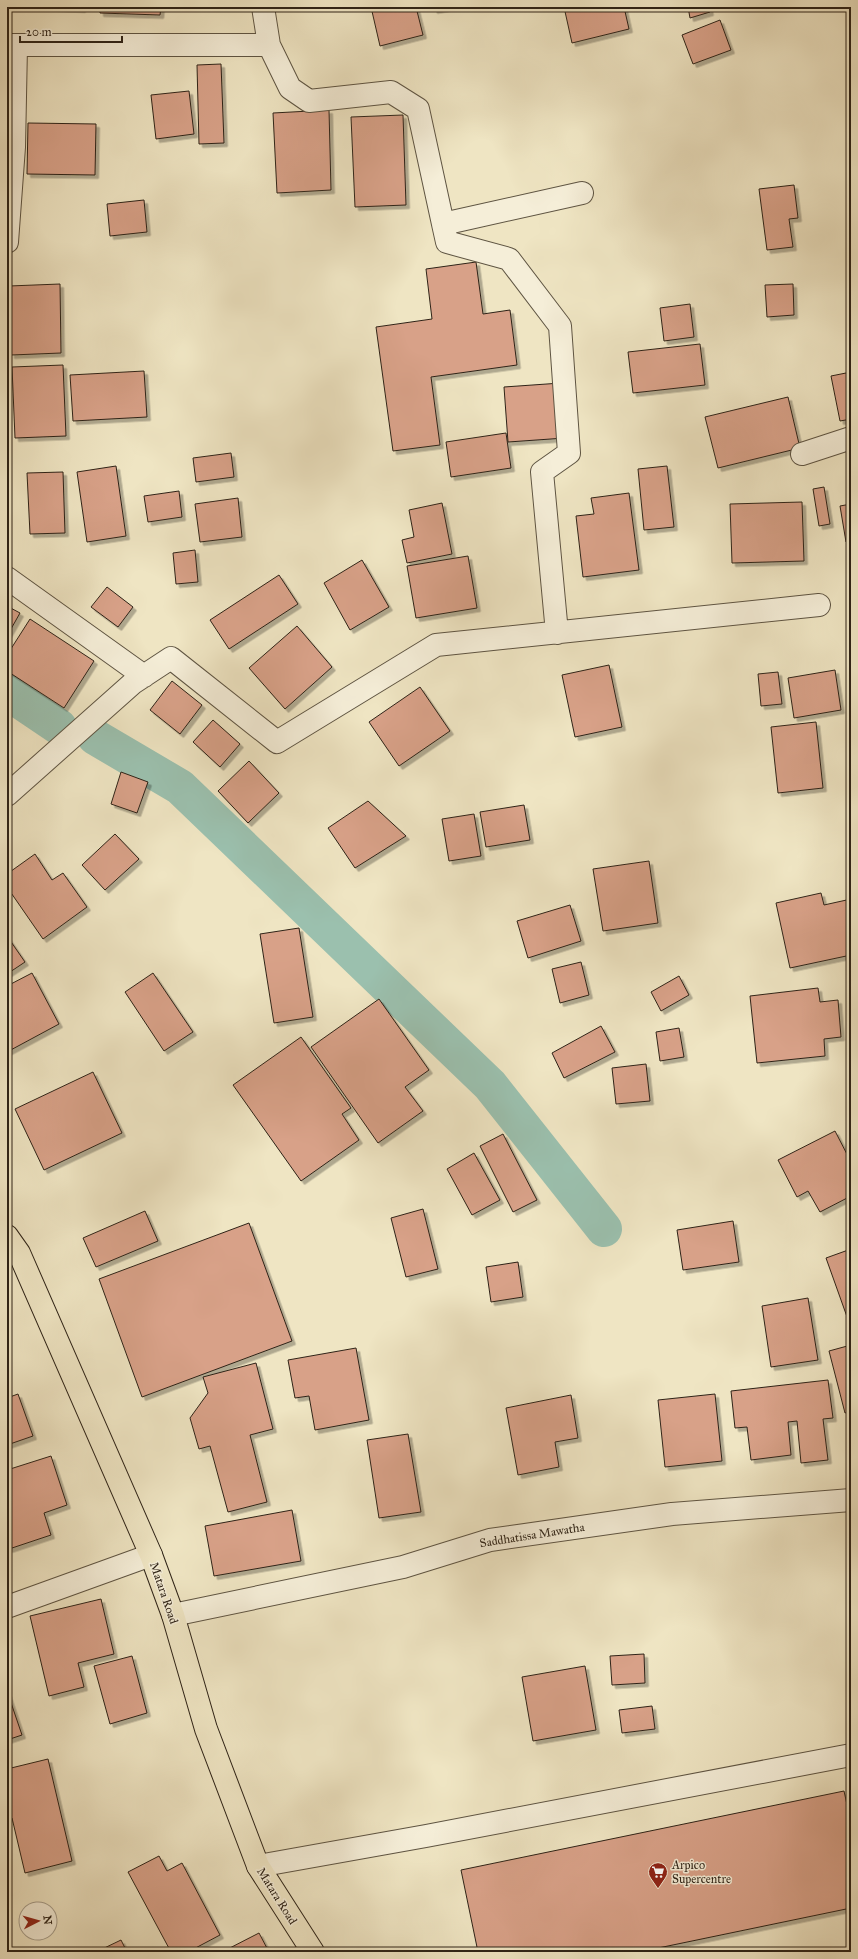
<svg xmlns="http://www.w3.org/2000/svg" width="858" height="1959" font-family="'IM FELL Great Primer',serif">
  <style>
    .lines { fill: none; stroke-linecap: round; stroke-linejoin: round }
    .canal { stroke: #9bc0ae; stroke-width: 36 }
    .building { fill: #d8a188; stroke: #2e2317; filter: url(#shadow) }
    .minor-casing { stroke: #5e5442; stroke-width: 24 }
    .highway-casing { stroke: #2e2317; stroke-width: 24 }
    .minor { stroke: #f5eed8; stroke-width: 22 }
    .highway { stroke: #efe5c3; stroke-width: 22 }
    .labels { text-anchor: middle; stroke-width: 3; stroke-linejoin: round; paint-order: stroke }
    .street-label { font-size: 12px; fill: #2e2317; stroke: #f5eed8 }
    .poi-label { font-size: 12px; fill: #2e2317; stroke: #f5eed8; text-anchor: start }
  </style>
  <defs>
    <filter id="shadow"><feDropShadow dx="3.5" dy="3.5" stdDeviation="0" flood-color="#0004"/></filter>
  </defs>
  <rect width="100%" height="100%" fill="#efe5c3"/>
  <filter id="stains"><feTurbulence type="fractalNoise" baseFrequency=".005" numOctaves="4"/><feColorMatrix values="0 0 0 0 .2 0 0 0 0 .09 0 0 0 0 .02 0 0 0 .5 -.17"/></filter>
  <radialGradient id="worn" r=".72"><stop offset=".6" stop-color="#630" stop-opacity="0"/><stop offset="1" stop-color="#630" stop-opacity=".3"/></radialGradient>
  <g class="lines">
    <path class="canal" d="M7,692L59,727
      M95,737L180,787L490,1085L604,1229"/>
  </g>
  <path class="building" d="M43,7H82V9Z
    M100,7H161L160,15L100,13Z
    M371,7H416L423,35L380,46Z
    M433,7H450L434,10Z
    M564,7H624L629,29L572,43Z
    M688,7H709L710,12L690,18Z
    M720,20L731,50L693,64L682,35Z
    M221,64L224,143L199,144L197,65Z
    M189,91L194,134L156,139L151,95Z
    M329,110L331,190L277,193L273,113Z
    M403,115L406,205L355,207L351,117Z
    M28,123L96,124L95,175L27,174Z
    M794,185L798,218L789,219L793,247L767,250L759,189Z
    M144,200L147,232L110,236L107,204Z
    M476,262L483,314L510,310L517,365L431,377L440,445L393,451L376,327L432,319L426,269Z
    M60,284L61,353L11,355L9,286Z
    M793,284L794,315L767,317L765,285Z
    M847,284H851V309Z
    M690,304L694,337L664,341L660,308Z
    M700,344L705,385L633,393L628,352Z
    M63,365L66,436L15,438L12,367Z
    M144,371L147,417L73,421L70,375Z
    M851,372V419L840,421L831,376Z
    M561,383L565,438L508,442L504,387Z
    M788,397L800,448L718,468L705,417Z
    M506,433L511,468L451,477L446,442Z
    M231,453L234,477L196,482L193,458Z
    M116,466L126,536L87,542L77,472Z
    M667,466L674,527L644,530L638,469Z
    M63,472L65,533L30,534L27,473Z
    M824,487L830,524L819,526L813,489Z
    M179,491L182,517L148,522L144,496Z
    M629,493L639,570L583,577L576,516L594,514L591,498Z
    M238,498L242,537L200,542L195,504Z
    M802,502L804,561L732,563L730,504Z
    M442,503L452,554L407,563L402,540L414,537L409,510Z
    M851,504V541L846,542L840,506Z
    M195,550L198,582L176,584L173,553Z
    M468,556L477,608L416,618L407,566Z
    M362,560L389,607L350,630L324,583Z
    M279,575L298,604L229,649L210,620Z
    M107,587L133,607L118,627L91,607Z
    M7,606L20,613L7,636Z
    M30,619L94,661L64,708L7,671V655Z
    M297,626L332,667L285,709L249,668Z
    M609,665L622,727L575,737L562,675Z
    M835,670L841,710L794,718L788,678Z
    M778,672L782,704L761,706L758,674Z
    M172,681L202,705L180,734L150,710Z
    M420,687L450,731L399,766L369,722Z
    M213,720L240,744L220,767L193,742Z
    M816,722L823,788L778,793L771,727Z
    M249,761L279,793L248,823L218,791Z
    M121,772L148,782L137,813L111,804Z
    M368,801L406,836L355,868L328,828Z
    M524,805L530,840L486,847L480,812Z
    M474,814L481,856L449,861L442,819Z
    M115,834L139,859L105,890L82,865Z
    M35,854L52,880L63,873L87,907L43,939L7,887V874Z
    M649,861L658,923L603,931L593,869Z
    M821,893L824,905L851,899V955L790,968L776,903Z
    M570,905L581,941L528,958L517,921Z
    M299,928L313,1017L274,1023L260,934Z
    M7,936L25,962L7,974Z
    M581,962L589,995L560,1003L552,969Z
    M32,973L59,1024L7,1052V986Z
    M153,973L193,1032L164,1051L125,992Z
    M679,976L689,995L661,1011L651,992Z
    M818,988L820,1002L838,1000L841,1037L824,1039L825,1056L757,1063L750,996Z
    M379,999L429,1070L405,1087L423,1111L378,1143L311,1047Z
    M601,1026L615,1052L564,1078L552,1053Z
    M679,1028L684,1057L660,1061L656,1032Z
    M301,1037L351,1108L342,1114L359,1140L301,1181L233,1085Z
    M646,1064L650,1101L616,1104L612,1068Z
    M93,1072L122,1133L44,1170L15,1109Z
    M835,1131L851,1162V1196L820,1212L808,1191L797,1197L778,1160Z
    M503,1134L537,1200L513,1212L480,1146Z
    M474,1153L500,1200L472,1215L447,1169Z
    M423,1209L438,1269L406,1277L391,1218Z
    M145,1211L158,1241L96,1267L83,1238Z
    M733,1221L739,1262L683,1270L677,1230Z
    M249,1223L292,1341L142,1397L99,1279Z
    M851,1249V1328L826,1258Z
    M518,1262L523,1297L491,1302L486,1267Z
    M808,1298L818,1360L771,1367L762,1306Z
    M851,1345V1411L845,1413L829,1351Z
    M356,1348L369,1420L315,1430L309,1396L295,1398L288,1360Z
    M256,1363L273,1429L250,1435L267,1502L228,1512L210,1446L199,1449L190,1418L208,1393L203,1377Z
    M828,1380L833,1418L823,1419L828,1460L801,1463L797,1421L788,1422L791,1455L751,1460L747,1427L735,1428L731,1391Z
    M18,1394L33,1436L7,1445V1398Z
    M715,1394L722,1461L665,1467L658,1400Z
    M571,1395L578,1438L555,1442L559,1467L518,1475L506,1408Z
    M408,1434L421,1512L379,1518L367,1440Z
    M51,1456L67,1505L44,1513L51,1535L9,1549L7,1545V1470Z
    M292,1510L301,1561L214,1576L205,1526Z
    M101,1599L114,1654L78,1663L84,1687L49,1696L30,1616Z
    M644,1654L645,1683L612,1685L610,1656Z
    M132,1656L147,1713L110,1724L94,1666Z
    M585,1666L596,1730L533,1741L522,1677Z
    M7,1691L22,1735L7,1740Z
    M652,1706L655,1729L622,1733L619,1710Z
    M48,1759L72,1861L25,1873L12,1818L7,1819V1769Z
    M844,1791L851,1823V1908L639,1952H478L461,1870Z
    M159,1856L167,1871L182,1863L220,1935L188,1952H171L128,1872Z
    M259,1933L269,1952H222Z
    M121,1940L127,1952H96Z"/>
  <g class="lines">
    <defs>
      <path id="minor" d="M263,7L269,45
        M7,45H269L290,88L309,101L391,92L418,109L443,224L582,193
        M443,224L447,242L509,259L560,326L569,453L542,472L557,633
        M7,242L14,147L16,46
        M802,454L851,438
        M7,578L144,676
        M7,795L133,683L171,658L277,742L436,645L819,605
        M7,1607L151,1555
        M173,1615L403,1567L490,1540L672,1514L851,1500
        M258,1866L426,1836L851,1755"/>
      <path id="highway" d="M7,1236L19,1253L151,1555L173,1615L206,1729L258,1866L313,1952"/>
    </defs>
    <use href="#minor" class="minor-casing"/>
    <use href="#highway" class="highway-casing"/>
    <use href="#minor" class="minor"/>
    <use href="#highway" class="highway"/>
  </g>
  <defs>
    <symbol id="supermarket-pin" viewBox="-11 -11 22 30"><path d="M0 17L-7.5 6A9.5 9.5 0 1 1 7.5 6Z" fill="#8f2418" stroke="#f5eed8"/><path d="M-6-5.5h2.5l.6 2H6L4.5 2H-2.5L-4.4-4H-6ZM-1.5 3.2a1.3 1.3 0 1 0 .1 0ZM3 3.2a1.3 1.3 0 1 0 .1 0Z" fill="#fff"/></symbol>
  </defs>
  <g fill-rule="evenodd">
    <use href="#supermarket-pin" x="647" y="1861" width="22" height="30"/>
  </g>
  <g class="labels">
    <g class="street-label">
      <text transform="translate(532 1535) rotate(-9)" y="4">Saddhatissa Mawatha</text>
      <text transform="translate(164 1593) rotate(71)" y="4">Matara Road</text>
      <text transform="translate(277 1896) rotate(58)" y="4">Matara Road</text>
    </g>
    <g class="poi-label">
      <text x="672" y="1869">Arpico<tspan x="672" dy="14">Supercentre</tspan></text>
    </g>
  </g>
  <rect width="858" height="1959" fill="none" stroke="#efe5c3" stroke-width="24"/>
  <rect x="8" y="8" width="842" height="1943" fill="none" stroke="#2e2317" stroke-width="2"/>
  <rect x="12" y="12" width="834" height="1935" fill="none" stroke="#2e2317"/>
  <g transform="translate(38 1921) rotate(84)"><circle r="19" fill="#f5eed8" stroke="#a59d8b"/>
  <path d="M0-3L7 15L0 10L-7 15Z" fill="#8f2418"/>
  <text y="-6" font-size="11" font-weight="bold" text-anchor="middle" fill="#2e2317">N</text>
  </g>
  <path d="M20 36v6h102v-6" fill="none" stroke="#2e2317" stroke-width="2"/>
  <text x="26" y="36" font-size="12" fill="#2e2317" stroke="#f5eed8" stroke-width="3" paint-order="stroke">20 m</text>
  <rect width="100%" height="100%" filter="url(#stains)"/>
  <rect width="100%" height="100%" fill="url(#worn)"/>
</svg>
